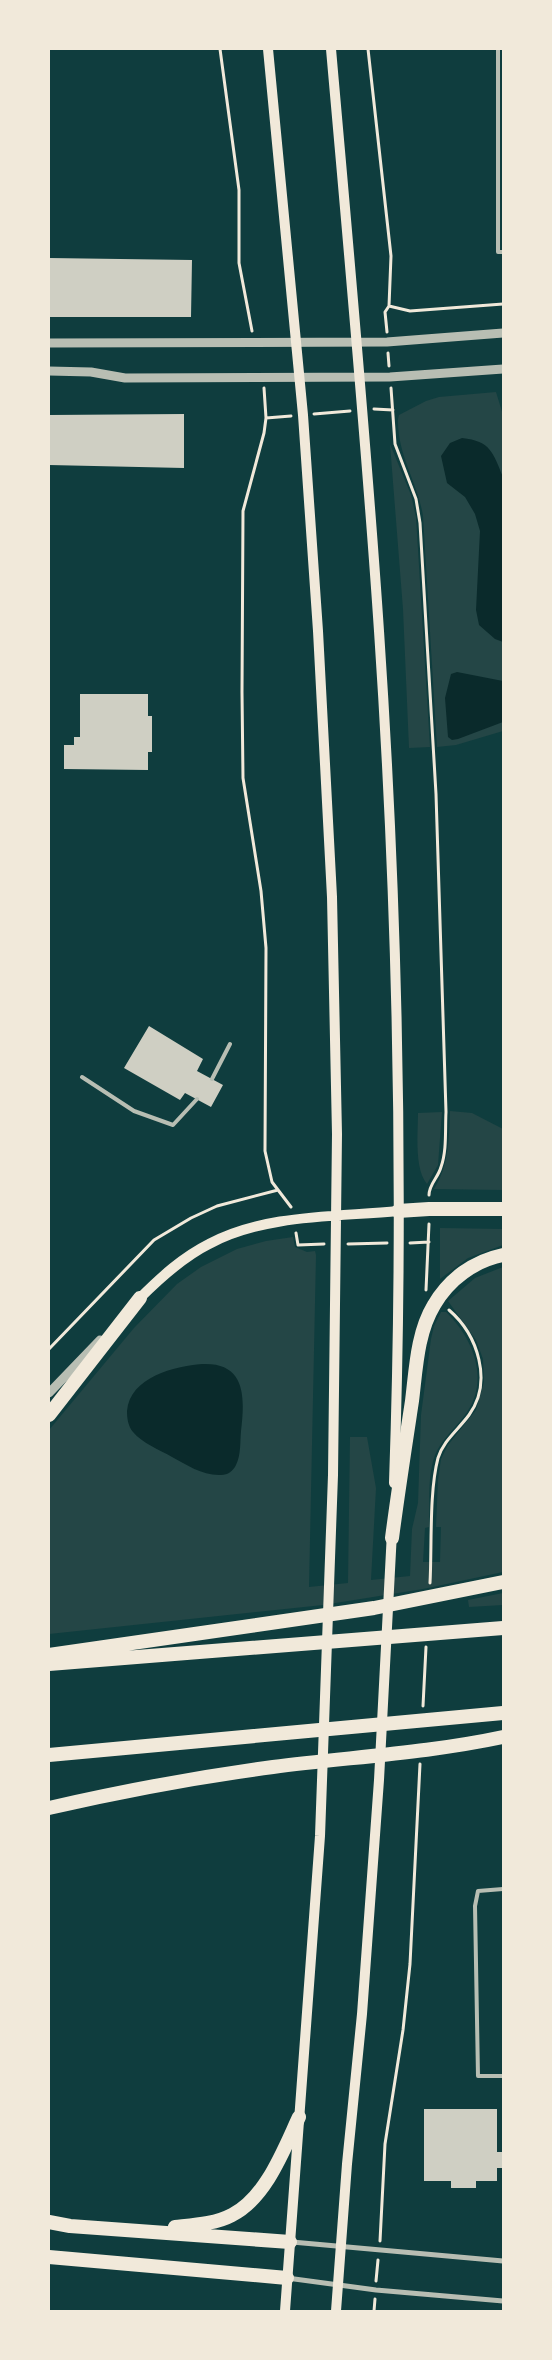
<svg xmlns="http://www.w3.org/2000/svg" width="552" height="2360" font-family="Montserrat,sans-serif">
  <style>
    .green { fill: #244646 }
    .water { fill: #0a2a2b }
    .building { fill: #cfcfc3 }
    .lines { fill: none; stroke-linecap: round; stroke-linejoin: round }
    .path { stroke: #f1e9da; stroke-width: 3 }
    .service { stroke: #b8beb3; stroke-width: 4 }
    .minor { stroke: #b8beb3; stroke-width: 5 }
    .tertiary { stroke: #b8beb3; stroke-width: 9 }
    .secondary { stroke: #f1e9da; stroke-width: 10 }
    .motorway { stroke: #f1e9da; stroke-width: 14 }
  </style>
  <rect width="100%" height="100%" fill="#0f3d3e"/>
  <path class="green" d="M496,392L503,415V731L456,745L437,747L423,516C418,483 397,454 398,419L399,415L426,401L439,397Z
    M390,444L411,495L416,517L430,747L409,748L403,609Z
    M450,1111L472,1113L503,1129V1190L434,1189C449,1165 449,1139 450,1111Z
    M442,1112L438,1165L427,1184C414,1169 418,1132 418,1113Z
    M440,1228L503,1229V1245L468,1258L440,1279Z
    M293,1237L295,1247L307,1252L315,1251L316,1255L309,1587L348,1583L350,1437H367L376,1488L371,1580L410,1576L412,1529L418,1503L421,1415L431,1339L434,1326L441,1312H446C472,1337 490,1378 467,1412C457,1427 442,1438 435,1455C427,1477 430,1504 429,1527L425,1528L423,1562H440L441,1527H436L438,1480L441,1459L448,1445L476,1410L484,1382L483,1359L476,1340L448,1301L475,1278L503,1267V1572L423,1589L323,1605L49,1634V1430L134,1328L177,1284L201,1267L237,1249L266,1241Z
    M503,1593V1605L469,1607L468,1600Z"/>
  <path class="water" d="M462,438C491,441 493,453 503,477V642L495,639L479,625L476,610L480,531L475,514L465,497L447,483L441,456L450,443Z
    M457,672L503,681V722L458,739L452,740L448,737L445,698L451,674Z
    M202,1364C246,1362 245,1397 241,1431C240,1442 241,1455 236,1465C233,1471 228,1475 221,1475C203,1476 187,1465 172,1457C160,1450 142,1443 133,1432C128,1426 127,1418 127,1411C130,1377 175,1366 202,1364Z"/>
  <path class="building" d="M49,258L192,260L191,317H49Z
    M184,414V468L49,465V415Z
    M80,694H148V716H152V752H148V770L64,769V745H74V737H80Z
    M149,1026L203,1059L197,1071L223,1085L211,1107L185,1093L180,1100L124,1068Z
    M424,2109H497V2152H503V2168H497V2181H476V2188H451V2181H424Z"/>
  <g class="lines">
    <path class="path" d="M220,49L239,190V263L252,331
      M368,49L391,256L389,306L385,312L387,332
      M389,306L410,311L503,304
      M388,353L389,366
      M264,388L266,418L264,433L243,511L242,692L243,778L261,891L266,948L265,1151L272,1182L291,1207
      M391,388L395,444L416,499L420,523L436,794L446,1112C445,1130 447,1150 441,1167C438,1178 429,1184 429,1195
      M374,409L393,410
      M314,414L350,411
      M266,418L291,416
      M296,1233L298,1245L324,1244
      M410,1243L429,1242
      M348,1244L387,1243
      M426,1290L429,1224
      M49,1349L154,1240L191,1218L217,1206L278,1190
      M430,1583C432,1547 429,1492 438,1458C443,1441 458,1430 469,1415C493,1382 478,1335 449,1310
      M423,1706L426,1647
      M380,2241L385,2144L403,2030L410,1964L420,1764
      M376,2281L378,2260
      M374,2311L375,2299"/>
    <path class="service" d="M498,49V252H503
      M82,1077L134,1111L173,1125L197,1099
      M212,1079L230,1044
      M503,1889L478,1891L475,1906L478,2076H503"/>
    <path class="minor" d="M292,2242L503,2261
      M287,2278L376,2290L503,2301"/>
    <path class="tertiary" d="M49,343L387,342L503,333
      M49,371L91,372L125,378L390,377L503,369
      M49,1393L100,1340"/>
    <path class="secondary" d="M268,49L303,415L318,631L332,897L337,1134L333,1475L320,1836L285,2311
      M331,49C348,243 366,437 379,631C398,914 404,1199 394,1483
      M140,1298C161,1277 183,1257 209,1244C265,1214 337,1217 398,1211
      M336,2311L347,2164L362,2014L379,1780L392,1532"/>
    <path class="motorway" d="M398,1211L429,1209H503
      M49,1415L140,1298
      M392,1538C398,1492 405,1447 412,1401C416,1369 417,1333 434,1305C449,1279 474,1261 503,1255
      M49,1655L374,1608L503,1582
      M49,1664L503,1628
      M49,1755L503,1713
      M49,1808C123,1791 198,1777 273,1767C350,1757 428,1753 503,1737
      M49,2222L70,2226L290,2242
      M175,2227C194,2225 215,2224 232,2215C266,2198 284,2149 299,2117
      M49,2257L287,2278"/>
  </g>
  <rect width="552" height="2360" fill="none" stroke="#f1e9da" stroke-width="100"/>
</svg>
